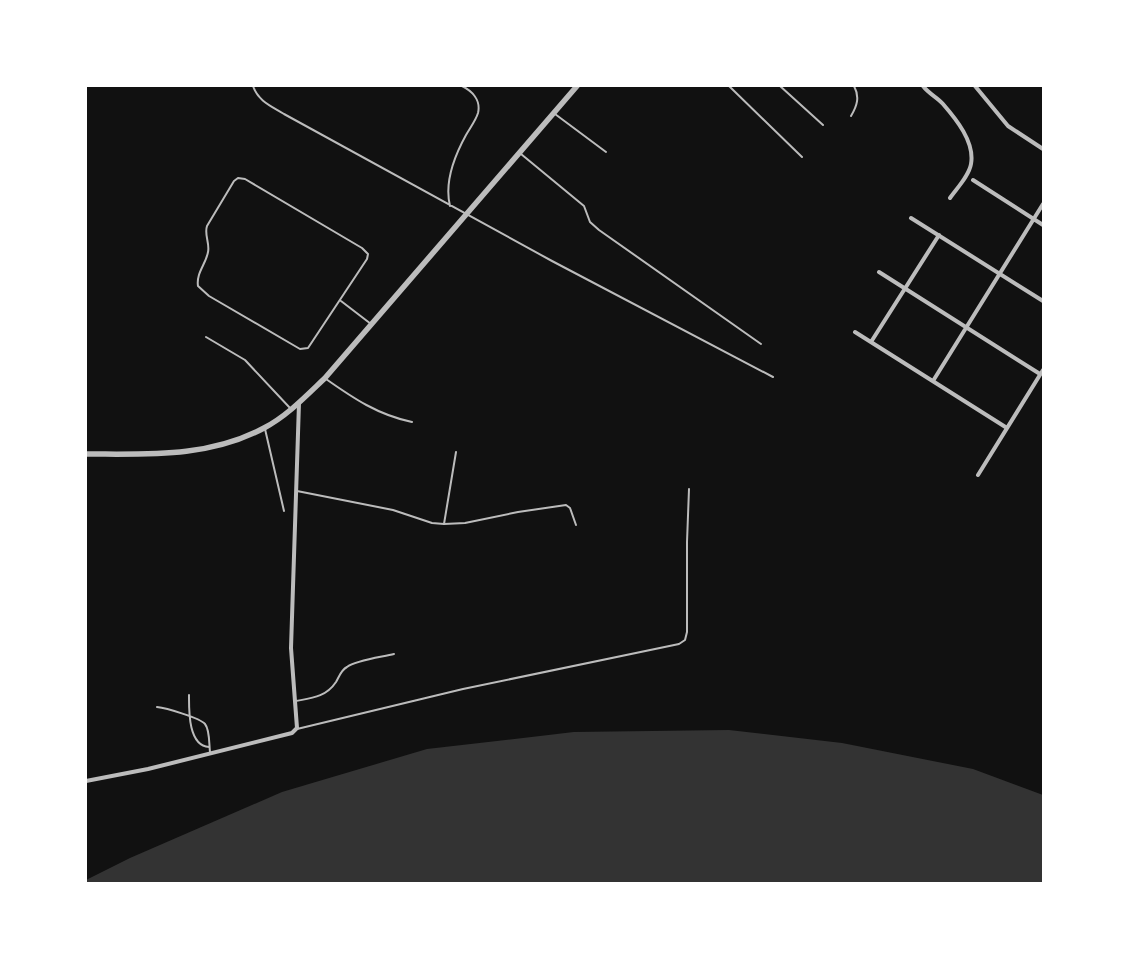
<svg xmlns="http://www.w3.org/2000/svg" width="1129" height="969" font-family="'Noto Sans',sans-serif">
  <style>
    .water { fill: #333 }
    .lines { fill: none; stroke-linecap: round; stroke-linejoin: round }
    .service { stroke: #bcbcbc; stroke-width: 2 }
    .minor { stroke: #bcbcbc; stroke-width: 4 }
    .tertiary { stroke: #bcbcbc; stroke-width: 5.5 }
  </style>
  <rect width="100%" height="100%" fill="#111"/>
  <path class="water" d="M729,730L842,743L973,769L1043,795V883H86V880L130,858L282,792L427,749L574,732Z"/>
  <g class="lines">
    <path class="service" d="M253,86C258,101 271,106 284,114L552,261L773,377
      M729,86L802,157
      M780,86L823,125
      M555,114L606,152
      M851,116C857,106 860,97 854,86
      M521,154L584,206L590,222L599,230L761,344
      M238,178L245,179L362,248L368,254L367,259L308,348L300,349L209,296L198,286C196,273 206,264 208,252C210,243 204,235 207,226L234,181Z
      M450,206C444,182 455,155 466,135C470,128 476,120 478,113C481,100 472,91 462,86
      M341,301L371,324
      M206,337L245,360L290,408
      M326,379C353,398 378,415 412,422
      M265,429L284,511
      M297,491L393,510L432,523L444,524L465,523L518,512L566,505L570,508L576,525
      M444,524L456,452
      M189,695C189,710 188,746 209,747
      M296,701C312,698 326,697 336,682C339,677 341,670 347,667C356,660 382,657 394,654
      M157,707C166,708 200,718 205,724C210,730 209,745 210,752
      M297,729L463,689L679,644L685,640L687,632V542L689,489"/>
    <path class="minor" d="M923,86C929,94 937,97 943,104C956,119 975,142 971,164C969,176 957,188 950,198
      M975,86L1008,126L1043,149
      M973,180L1043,225
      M911,218L1043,301
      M879,272L1040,374
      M855,332L1007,428
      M871,342L939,235
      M933,381L1043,204
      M978,475L1043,370
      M86,781L148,769L292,733L297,728L291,648L299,403"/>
    <path class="tertiary" d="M86,454C147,454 208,458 264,428C287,416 306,396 325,378L577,86"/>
  </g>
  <rect width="1129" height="969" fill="none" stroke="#ffffff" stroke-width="174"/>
</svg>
